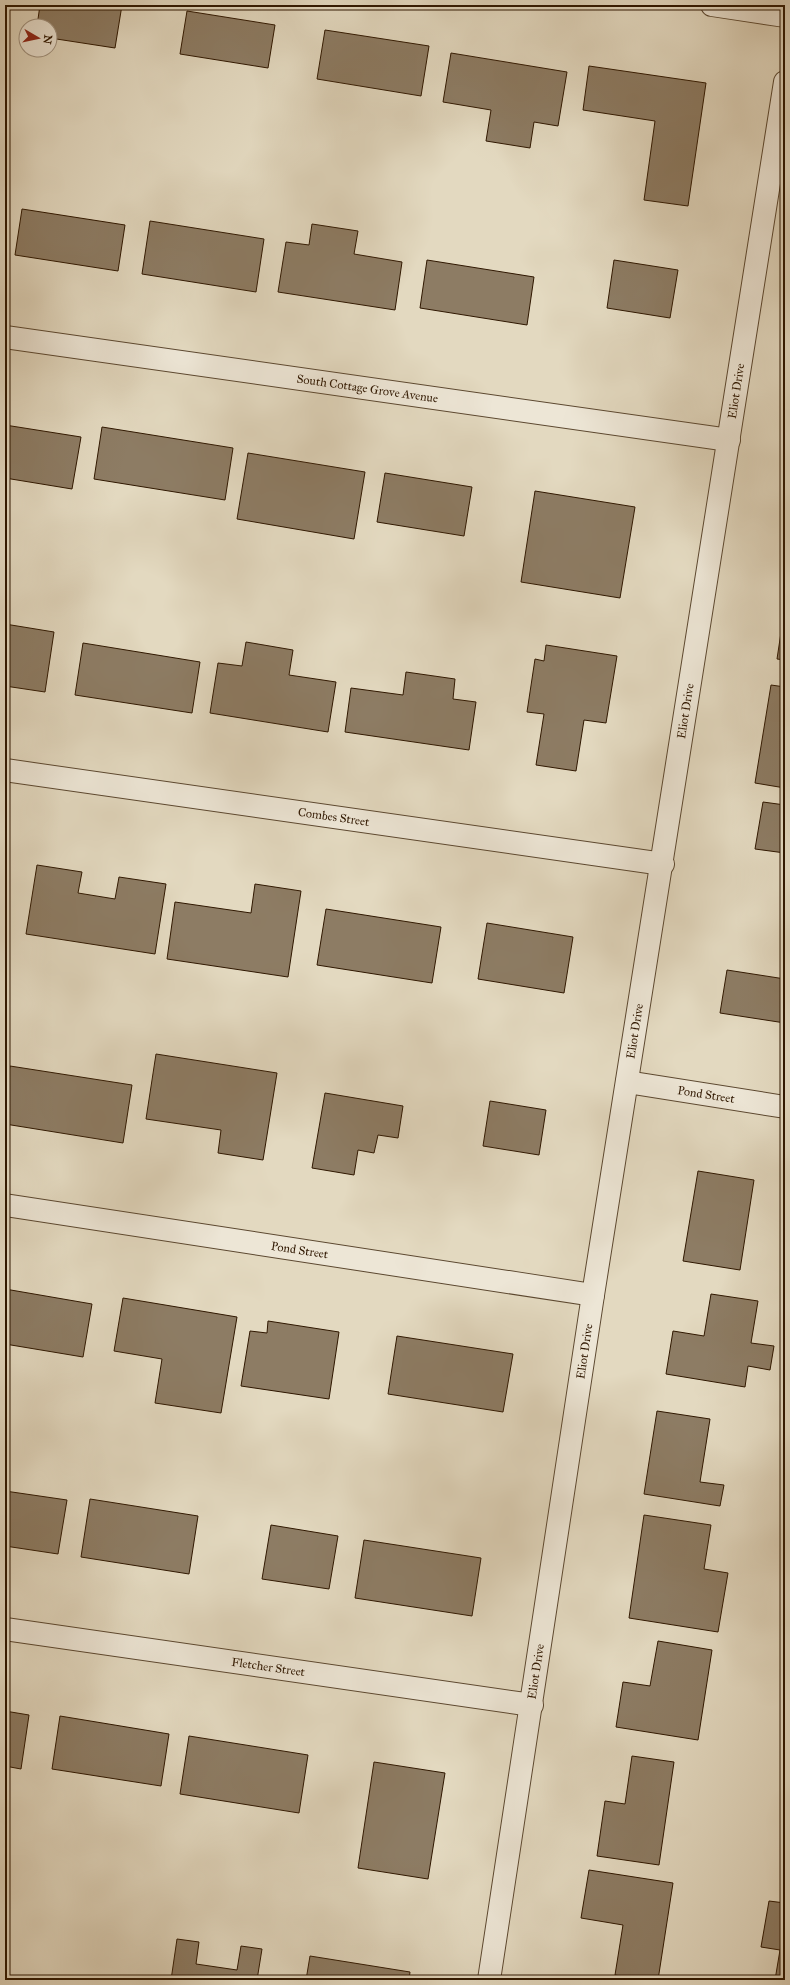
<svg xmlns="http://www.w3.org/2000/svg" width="790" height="1985" font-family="'IM FELL Great Primer',serif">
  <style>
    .building { fill: #8d7c64; stroke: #2f1700 }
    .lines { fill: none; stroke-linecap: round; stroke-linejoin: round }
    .street-casing { stroke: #5c4830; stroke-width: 24 }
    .street { stroke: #ede6d6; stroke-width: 22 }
    .labels { text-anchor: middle; stroke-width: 3; stroke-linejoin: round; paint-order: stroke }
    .street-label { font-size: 12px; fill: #2f1700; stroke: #ede6d6 }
  </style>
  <rect width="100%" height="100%" fill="#e3d9c0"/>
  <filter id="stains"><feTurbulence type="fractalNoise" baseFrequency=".005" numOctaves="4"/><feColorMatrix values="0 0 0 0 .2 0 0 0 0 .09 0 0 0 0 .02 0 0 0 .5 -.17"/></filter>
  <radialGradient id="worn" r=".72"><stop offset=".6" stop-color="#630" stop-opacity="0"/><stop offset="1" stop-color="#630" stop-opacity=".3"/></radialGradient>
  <path class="building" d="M40,5H122L115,48L50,38V26H37Z
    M187,11L275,25L268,68L180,54Z
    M325,30L429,46L421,96L317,79Z
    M451,53L567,72L558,126L534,122L530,148L486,141L491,110L443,102Z
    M589,66L706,83L688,206L644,200L655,121L583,110Z
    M22,209L125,225L118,271L15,255Z
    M150,221L264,239L256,292L142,274Z
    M312,224L358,231L354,254L402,262L395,310L278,292L286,242L309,245Z
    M427,260L534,277L527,325L420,308Z
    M614,260L678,270L670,318L607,308Z
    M5,425L81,437L72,489L5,478Z
    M102,427L233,448L225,500L94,479Z
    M248,453L365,472L354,539L237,519Z
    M385,473L472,487L464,536L377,522Z
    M535,491L635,507L620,598L521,582Z
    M785,606V660L777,659Z
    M5,624L54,632L45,692L5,686Z
    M246,642L293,650L289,675L336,682L328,732L210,713L218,663L242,666Z
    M83,643L200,662L192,713L75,695Z
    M546,645L617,656L606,723L584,720L576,771L536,765L544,714L527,712L535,659L544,661Z
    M406,672L455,679L453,699L476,702L469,750L345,732L351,688L403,695Z
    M771,685L785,687V788L755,783Z
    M763,802L785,805V853L755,849Z
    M37,865L82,872L78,893L115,899L119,877L166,884L155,954L26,934Z
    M255,884L301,891L288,977L167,959L175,902L251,913Z
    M326,909L441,927L432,983L317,965Z
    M487,923L573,937L564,993L478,979Z
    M727,970L785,979V1023L720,1013Z
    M156,1054L277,1073L263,1160L218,1153L221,1130L146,1119Z
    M10,1066L132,1085L123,1143L5,1124V1097Z
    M325,1093L403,1106L398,1138L378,1135L374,1153L358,1150L354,1175L312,1168Z
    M490,1101L546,1110L539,1155L483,1146Z
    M698,1171L754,1180L740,1270L683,1261Z
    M5,1289L92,1304L83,1357L5,1344Z
    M711,1294L758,1301L751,1343L774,1346L770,1370L748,1366L745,1387L666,1374L673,1331L704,1336Z
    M123,1298L237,1317L221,1413L155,1403L162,1359L114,1351Z
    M268,1321L339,1332L329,1399L241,1386L250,1331L267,1333Z
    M397,1336L513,1354L503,1412L388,1394Z
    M657,1411L710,1419L700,1482L724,1485L720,1506L644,1494Z
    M5,1491L67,1500L58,1554L5,1546Z
    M90,1499L198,1516L189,1574L81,1557Z
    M644,1515L711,1525L704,1569L728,1573L718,1632L629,1618Z
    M271,1525L338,1536L329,1589L262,1579Z
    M364,1540L481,1558L472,1616L355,1598Z
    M658,1641L712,1650L698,1740L616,1727L623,1682L650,1686Z
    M5,1711L29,1715L21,1769L5,1766Z
    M60,1716L169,1734L161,1786L52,1769Z
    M189,1736L308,1755L299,1813L180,1794Z
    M632,1756L674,1762L659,1865L597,1856L605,1801L625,1804Z
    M374,1762L445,1773L428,1879L358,1868Z
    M589,1870L673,1883L658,1980H645L615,1975L623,1925L581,1918Z
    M769,1901L785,1903V1980H775L780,1950L761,1947Z
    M177,1939L199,1942L196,1964L237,1970L241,1946L262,1949L257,1980H171Z
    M310,1956L410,1972L409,1980H306Z"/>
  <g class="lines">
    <defs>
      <g id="street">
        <path d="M712,5L785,16"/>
        <path id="s1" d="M5,337L729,440"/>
        <path id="s2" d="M5,770L663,864"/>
        <path id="s3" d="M627,1082L785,1107"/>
        <path id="s4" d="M5,1205L593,1295"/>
        <path id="s5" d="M5,1629L532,1705"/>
        <path id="s6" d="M489,1980L593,1295L785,82"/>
      </g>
    </defs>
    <use href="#street" class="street-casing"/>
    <use href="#street" class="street"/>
  </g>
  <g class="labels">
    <g class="street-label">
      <text dy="4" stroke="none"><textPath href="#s1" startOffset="366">South Cottage Grove Avenue</textPath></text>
      <text dy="4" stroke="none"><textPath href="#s6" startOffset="1608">Eliot Drive</textPath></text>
      <text dy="4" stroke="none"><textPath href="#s6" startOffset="1284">Eliot Drive</textPath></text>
      <text dy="4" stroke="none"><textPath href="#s2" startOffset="332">Combes Street</textPath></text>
      <text dy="4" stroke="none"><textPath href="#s6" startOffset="960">Eliot Drive</textPath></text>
      <text dy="4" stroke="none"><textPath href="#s3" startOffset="80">Pond Street</textPath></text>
      <text dy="4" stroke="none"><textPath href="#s4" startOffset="298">Pond Street</textPath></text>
      <text dy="4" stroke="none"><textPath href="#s6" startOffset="636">Eliot Drive</textPath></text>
      <text dy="4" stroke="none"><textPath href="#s5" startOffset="266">Fletcher Street</textPath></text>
      <text dy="4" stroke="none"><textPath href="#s6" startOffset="312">Eliot Drive</textPath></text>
    </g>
  </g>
  <rect width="790" height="1985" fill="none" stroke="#e3d9c0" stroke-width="20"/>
  <rect x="6" y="6" width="778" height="1973" fill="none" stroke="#2f1700" stroke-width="2"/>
  <rect x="10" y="10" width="770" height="1965" fill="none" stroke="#2f1700"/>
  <g transform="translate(38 38) rotate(99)"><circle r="19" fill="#ede6d6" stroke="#a19380"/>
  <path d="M0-3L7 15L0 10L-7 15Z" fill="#8f2418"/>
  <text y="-6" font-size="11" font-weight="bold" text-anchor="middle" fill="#2f1700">N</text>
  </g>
  <rect width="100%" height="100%" filter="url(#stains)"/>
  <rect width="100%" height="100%" fill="url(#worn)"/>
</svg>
